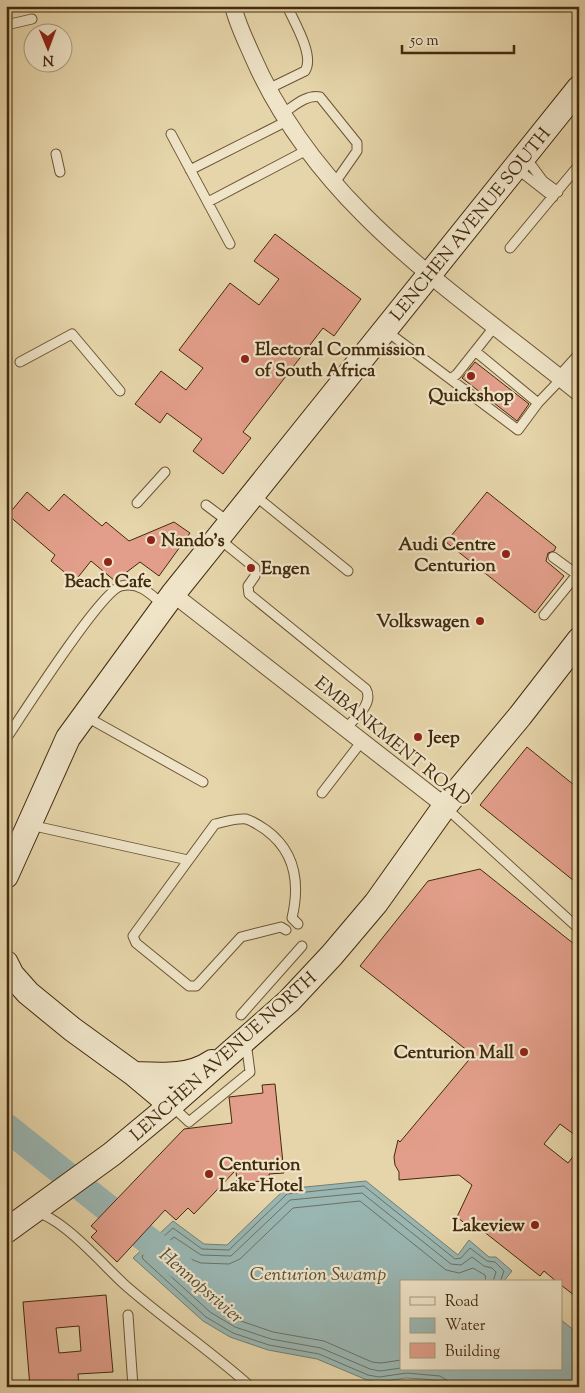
<svg xmlns="http://www.w3.org/2000/svg" width="585" height="1393" font-family="'Sorts Mill Goudy',serif">
  <style>
    .water { fill: #99b6b2; stroke: #767e70 }
    .lines { fill: none; stroke-linecap: round; stroke-linejoin: round }
    .shore { stroke: #6e7060; stroke-width: 1 }
    .river { stroke: #99b6b2; stroke-width: 28 }
    .building { fill: #e29e8a; stroke: #422a0d; fill-rule: evenodd }
    .lane-casing { stroke: #6b5534; stroke-width: 11 }
    .street-casing { stroke: #6b5534; stroke-width: 18 }
    .secondary-casing { stroke: #422a0d; stroke-width: 26 }
    .lane { stroke: #efe4c8; stroke-width: 9 }
    .street { stroke: #efe4c8; stroke-width: 16 }
    .secondary { stroke: #efe4c8; stroke-width: 24 }
    .poi-dot { fill: #8f2418; stroke: #efe4c8; stroke-width: 2 }
    .labels { text-anchor: middle; stroke-width: 4.5; stroke-linejoin: round; paint-order: stroke }
    .street-label { font-size: 18px; fill: #422a0d; stroke: #efe4c8 }
    .poi-label { font-size: 18px; font-weight: bold; fill: #422a0d; stroke: #efe4c8; text-anchor: start }
    .water-label { font-size: 19px; font-style: italic; fill: #584d36; stroke: #efe4c8 }
  </style>
  <rect width="100%" height="100%" fill="#e6d5aa"/>
  <filter id="stains"><feTurbulence type="fractalNoise" baseFrequency=".004" numOctaves="4"/><feColorMatrix values="0 0 0 0 .2 0 0 0 0 .09 0 0 0 0 .02 0 0 0 .5 -.17"/></filter>
  <radialGradient id="worn" r=".72"><stop offset=".6" stop-color="#630" stop-opacity="0"/><stop offset="1" stop-color="#630" stop-opacity=".3"/></radialGradient>
  <path class="water" d="M366,1181L458,1255L469,1240L489,1257H496L512,1271L503,1282H401V1369H561V1320L579,1334V1387H447L440,1381L423,1379L406,1378L379,1382L367,1380L317,1359L268,1350L230,1337L203,1321L133,1258L173,1221L204,1244L227,1245L285,1189Z"/>
  <g class="lines">
    <path class="shore" d="M401,1360L381,1363L372,1362L324,1341L273,1332L238,1320L215,1306L163,1259V1256L175,1246L193,1260L201,1263L229,1264L240,1259L293,1208L360,1201L446,1270L459,1273L473,1268L485,1275L486,1282
      M401,1368L380,1371L370,1369L321,1348L271,1339L235,1327L210,1312L152,1259V1256L174,1237L201,1255L231,1256L290,1200L362,1193L451,1264L461,1265L472,1257L484,1266L492,1268L496,1272L493,1282
      M450,1387L448,1381L440,1376L407,1373L379,1377L368,1375L319,1354L269,1345L233,1333L206,1317L143,1259L142,1256L173,1228L202,1249L229,1250L287,1194L364,1186L455,1259L461,1258L470,1248L487,1261L495,1262L504,1271L500,1282"/>
    <path class="river" d="M6,1127L179,1265"/>
  </g>
  <path class="building" d="M275,234L361,299L334,336L323,328L243,432L251,438L223,474L193,451L202,439L167,413L160,423L135,404L161,371L186,390L203,368L179,350L230,283L259,305L279,279L254,261Z
    M475,362L529,404L517,421L462,378Z
    M27,492L49,511L64,494L102,526L106,522L129,541L174,522L190,533L159,576L140,562L115,581L91,561L75,581L51,561L55,555L8,515Z
    M487,492L556,547L554,551L548,553L546,561L564,576L535,613L446,542Z
    M527,747L579,789V885L480,805Z
    M480,869L579,948V1138L560,1124L544,1144L568,1163L579,1149V1299L561,1285V1282H557L544,1271L540,1276L478,1227L474,1231L457,1217L472,1185L459,1175L399,1180V1172L395,1165L394,1157L398,1140L400,1142L473,1055L360,966L428,881Z
    M275,1084L284,1173L269,1174L270,1180L237,1184L236,1170L194,1214L188,1208L176,1220L165,1210L117,1262L91,1237L97,1231L91,1226L184,1129L232,1123L229,1097L263,1093L262,1085Z
    M106,1295L113,1372L78,1374L79,1387H30L23,1302ZM79,1326L81,1351L59,1353L56,1328Z"/>
  <g class="lines">
    <defs>
      <path id="lane" d="M6,25L32,19
        M268,89L305,71C315,56 294,22 287,6
        M282,114C293,107 306,94 320,97L357,143V151L334,184
        M171,134L230,244
        M56,154L60,172
        M526,158L543,181L558,192
        M516,168L553,197
        M190,170L287,121
        M208,202L307,150
        M510,248L579,165
        M385,330L518,430L538,403L561,379
        M475,351L538,403
        M20,362L72,334L120,391
        M451,379L457,374L495,326
        M253,494L348,571
        M137,503L165,472
        M206,505L230,523
        M218,538L255,568V576L248,586L249,594L366,689C374,704 355,718 346,728
        M553,557L579,576
        M544,615L579,572
        M85,716L203,782
        M6,739C22,715 101,591 121,586C139,581 152,595 164,606
        M322,793L362,741
        M445,807L579,929
        M30,825L188,860
        M286,930L281,927L241,937L199,983L196,986H189L136,943L133,936L215,824C224,822 236,818 246,819C253,821 260,826 266,830C296,852 300,884 292,918L298,924
        M241,1015L302,946
        M171,1105L189,1122L250,1072L246,1042
        M36,1212C65,1220 102,1264 125,1285C166,1321 211,1351 251,1387
        M128,1315L133,1387"/>
      <path id="street" d="M233,6C237,23 245,39 252,55C318,208 455,292 579,393
        M561,379L579,359
        M173,594L445,806"/>
      <path id="secondary" d="M6,876L68,738L173,594L579,88
        M6,963L12,975L28,993L72,1029L134,1074L171,1105
        M134,1074C160,1075 189,1078 212,1062
        M6,1231L112,1154L171,1105L289,1001L332,955L376,903L445,806L520,716L579,640"/>
    </defs>
    <use href="#lane" class="lane-casing"/>
    <use href="#street" class="street-casing"/>
    <use href="#secondary" class="secondary-casing"/>
    <use href="#lane" class="lane"/>
    <use href="#street" class="street"/>
    <use href="#secondary" class="secondary"/>
  </g>
  <g class="poi-dot">
    <circle cx="245" cy="359" r="5"/>
    <circle cx="471" cy="376" r="5"/>
    <circle cx="151" cy="540" r="5"/>
    <circle cx="506" cy="554" r="5"/>
    <circle cx="108" cy="562" r="5"/>
    <circle cx="251" cy="568" r="5"/>
    <circle cx="480" cy="621" r="5"/>
    <circle cx="418" cy="737" r="5"/>
    <circle cx="524" cy="1052" r="5"/>
    <circle cx="209" cy="1174" r="5"/>
    <circle cx="535" cy="1225" r="5"/>
  </g>
  <g class="labels">
    <g class="street-label">
      <text transform="translate(470 224) rotate(-51)" y="6">LENCHEN AVENUE SOUTH</text>
      <text transform="translate(393 741) rotate(39)" y="6">EMBANKMENT ROAD</text>
      <text transform="translate(223 1056) rotate(-42)" y="6">LENCHEN AVENUE NORTH</text>
    </g>
    <g class="poi-label">
      <text x="255" y="355">Electoral Commission<tspan x="255" dy="21">of South Africa</tspan></text>
      <text x="471" y="401" text-anchor="middle">Quickshop</text>
      <text x="161" y="546">Nando's</text>
      <text x="496" y="550" text-anchor="end">Audi Centre<tspan x="496" dy="21">Centurion</tspan></text>
      <text x="261" y="574">Engen</text>
      <text x="108" y="587" text-anchor="middle">Beach Cafe</text>
      <text x="470" y="627" text-anchor="end">Volkswagen</text>
      <text x="428" y="743">Jeep</text>
      <text x="514" y="1058" text-anchor="end">Centurion Mall</text>
      <text x="219" y="1170">Centurion<tspan x="219" dy="21">Lake Hotel</tspan></text>
      <text x="525" y="1231" text-anchor="end">Lakeview</text>
    </g>
    <g class="water-label">
      <text x="318" y="1280">Centurion Swamp</text>
      <text transform="translate(202 1285) rotate(41)" y="7">Hennopsrivier</text>
    </g>
  </g>
  <rect width="585" height="1393" fill="none" stroke="#e6d5aa" stroke-width="25"/>
  <rect x="8" y="8" width="570" height="1378" fill="none" stroke="#422a0d" stroke-width="2.5"/>
  <rect x="12" y="12" width="560" height="1368" fill="none" stroke="#422a0d"/>
  <rect x="400" y="1280" width="162" height="90" fill="#efe4c8" stroke="#aa9a7d"/>
  <rect x="410" y="1297" width="25" height="8" fill="#efe4c8" stroke="#aa9a7d"/>
  <text x="445" y="1306" font-size="15" fill="#422a0d">Road</text>
  <rect x="410" y="1318" width="25" height="15" fill="#99b6b2" stroke="#aa9a7d"/>
  <text x="445" y="1330" font-size="15" fill="#422a0d">Water</text>
  <rect x="410" y="1343" width="25" height="15" fill="#e29e8a" stroke="#aa9a7d"/>
  <text x="445" y="1356" font-size="15" fill="#422a0d">Building</text>
  <g transform="translate(48 48) rotate(179)"><circle r="24" fill="#efe4c8" stroke="#aa9a7d"/>
  <path d="M0-4L9 19L0 12L-9 19Z" fill="#8f2418"/>
  <text y="-8" font-size="14" font-weight="bold" text-anchor="middle" fill="#422a0d">N</text>
  </g>
  <path d="M402 45v8h112v-8" fill="none" stroke="#422a0d" stroke-width="2.5"/>
  <text x="410" y="45" font-size="15" fill="#422a0d" stroke="#efe4c8" stroke-width="4" paint-order="stroke">50 m</text>
  <rect width="100%" height="100%" filter="url(#stains)"/>
  <rect width="100%" height="100%" fill="url(#worn)"/>
</svg>
